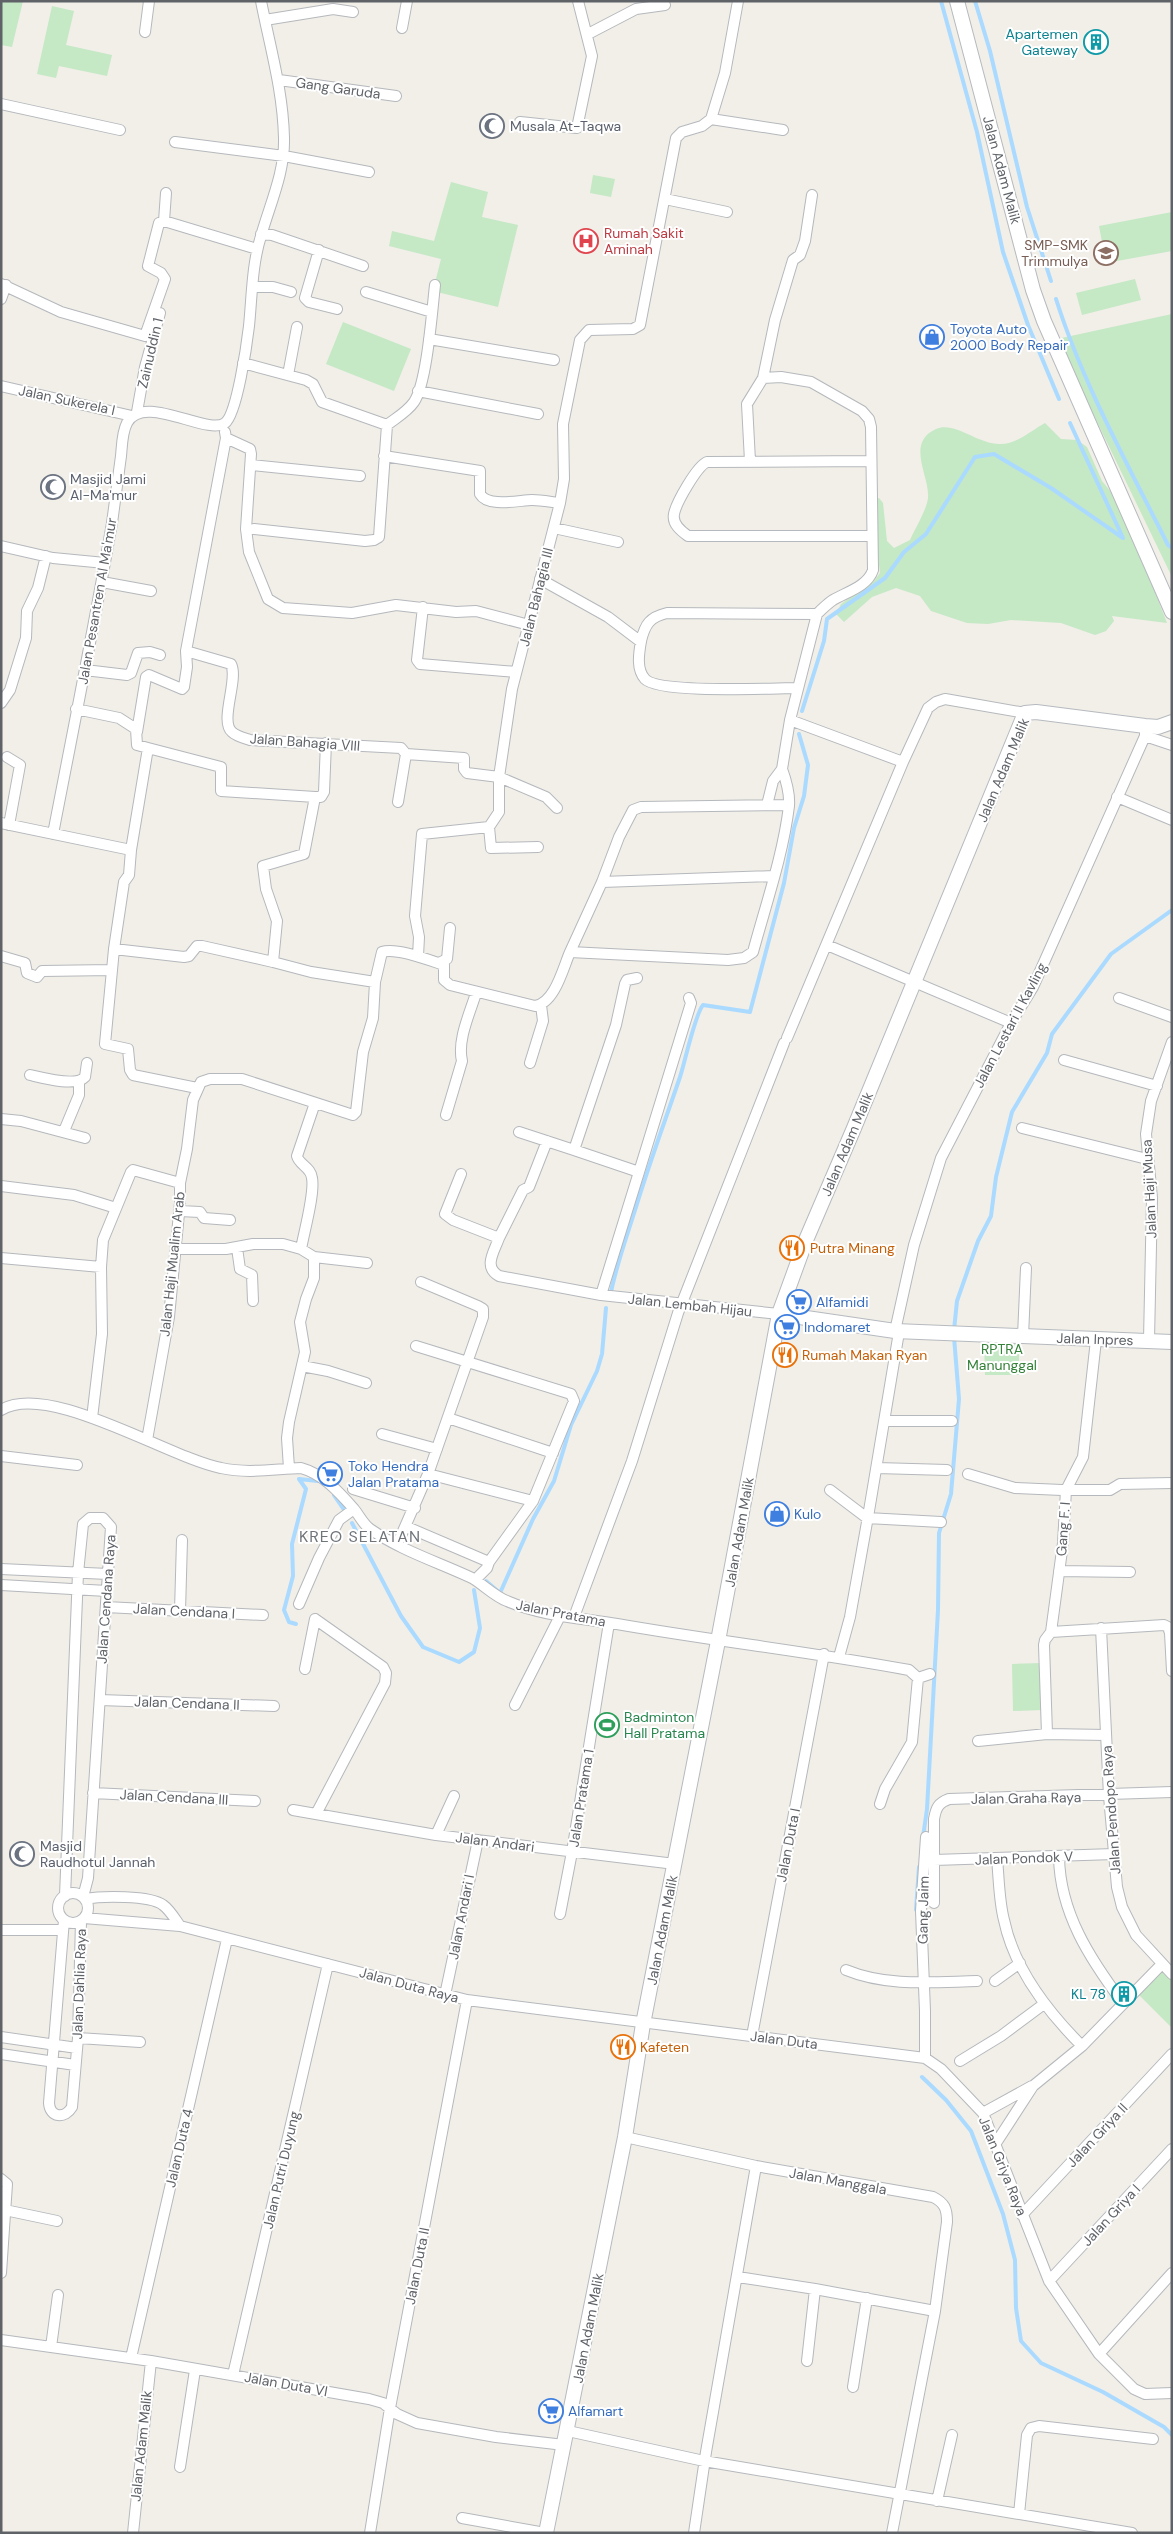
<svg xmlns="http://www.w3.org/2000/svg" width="1173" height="2534" font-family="'DM Sans',sans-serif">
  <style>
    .green { fill: #c5e8c5 }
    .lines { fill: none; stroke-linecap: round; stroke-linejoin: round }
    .stream { stroke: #aadaff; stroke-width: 4 }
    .street-casing { stroke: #b5b8bc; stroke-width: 12 }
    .secondary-casing { stroke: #b6babf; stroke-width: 16 }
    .street { stroke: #fff; stroke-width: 10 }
    .secondary { stroke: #fff; stroke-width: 14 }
    .labels { text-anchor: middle; stroke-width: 4; stroke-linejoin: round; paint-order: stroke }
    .culture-label { font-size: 14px; fill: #0d838f; stroke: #fff; text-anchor: end }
    .street-label { font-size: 14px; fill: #5f6368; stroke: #fff }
    .worship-label { font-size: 14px; fill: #5b616d; stroke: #fff; text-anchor: start }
    .health-label { font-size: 14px; fill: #be3a42; stroke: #fff; text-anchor: start }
    .education-label { font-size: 14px; fill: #785e54; stroke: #fff; text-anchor: end }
    .shop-label { font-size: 14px; fill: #366cbe; stroke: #fff; text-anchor: start }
    .food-label { font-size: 14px; fill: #c56008; stroke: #fff; text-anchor: start }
    .park-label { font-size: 14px; fill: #348238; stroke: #fff }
    .leisure-label { font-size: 14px; fill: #27864d; stroke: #fff; text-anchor: start }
    .quarter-label { font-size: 16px; letter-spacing: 1px; fill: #70757a; stroke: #fff }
  </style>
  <rect width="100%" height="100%" fill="#f1efe8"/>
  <path class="green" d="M1,1H23L12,47L1,45Z
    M52,6L74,11L66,45L112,55L107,76L59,66L56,78L37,74Z
    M593,175L615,179L611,197L590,193Z
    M451,182L488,192L482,217L518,225L498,307L433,291L441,259L389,246L392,231L434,241Z
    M1172,212V251L1106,263L1099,226Z
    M1135,279L1141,300L1082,315L1076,293Z
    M1172,314V577L1057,339Z
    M343,322L411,349L394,391L326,364Z
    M1045,423L1061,439L1077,440L1087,447L1102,481L1117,499L1118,508L1135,541L1167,623L1112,616L1114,621L1106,631L1095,635L1061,623L1011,620L988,624L967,623L931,611L920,596L896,588L872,597L844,622L836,614L841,604L874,581L880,573L876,539V499L879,498L883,503L887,541L894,548L910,540C915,529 927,509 928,498C930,476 905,443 936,429C955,421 978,445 1001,444C1017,444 1032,430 1045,423Z
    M984,1338H1019V1375H985Z
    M1042,1663L1043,1710L1013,1711L1012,1664Z
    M1163,1971L1172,1979V2028L1138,1994Z"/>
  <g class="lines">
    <path class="stream" d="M941,1L977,132L1003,252L1028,325L1059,399
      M975,1L990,51L1027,207L1051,281
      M1056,299C1083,384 1128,465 1168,545L1172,548
      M802,711L824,641L827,619L885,578L904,552L926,534L975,457L994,454L1051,488L1123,538L1070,423
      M611,1292C617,1263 627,1236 636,1207C649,1164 665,1121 680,1077C685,1062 695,1014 703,1005L750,1012L784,883L794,828L804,796L808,765L799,734
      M954,1330L957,1301L978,1241L991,1216L996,1177L1012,1112L1047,1053L1052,1034L1111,954L1172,910
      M334,1495L345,1511
      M352,1523L401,1616L423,1647L459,1662L474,1652L480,1628L474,1590
      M486,1581L500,1593L533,1519L554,1481L571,1425L597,1371L602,1354L606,1308
      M296,1624L289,1622L284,1610L293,1576L292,1544L306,1489L299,1479L318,1481
      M923,1837L927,1809L938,1610L939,1533L951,1494L959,1399L954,1337
      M916,1910L919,1867
      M922,2077L946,2100L971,2131L1003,2214L1015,2260L1016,2308L1021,2341L1041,2363L1103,2392L1164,2427L1172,2435"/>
    <defs>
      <path id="street" d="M265,20L333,9L353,12
        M402,28L407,1
        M145,32L149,1
        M588,34L636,9L665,5
        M279,80L396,96
        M1,104L120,130
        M711,119L783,130
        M520,122L577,128L592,56L578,1
        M175,142L284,156L369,172
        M665,199L727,212
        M164,221L166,193
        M261,234L272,235L363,266
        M319,250L305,298L309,302L337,309
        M1,284L61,312L145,336L165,279L161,273L148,266L159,223L164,221L257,249
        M254,287H273L291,292
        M366,292L432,312
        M1,299L6,285
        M429,339L554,360
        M243,363L306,380L313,384L322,402L387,425C396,418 407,412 414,402C427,383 432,311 435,285
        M288,375L297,327
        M763,378L775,320L793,260L800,255L805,241L812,195
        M1,386L132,416
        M418,391L538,414
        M137,412L145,367L160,313
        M226,438L250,449L251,454L246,529L249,552L268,599L283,608L352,613L396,605L456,612L476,611L529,625
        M384,456L480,471V494C488,508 520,500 532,500C541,500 551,502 560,503
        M750,461L747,404L763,378L781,377L811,382L862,411L869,419L871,427L873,570C868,586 847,592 833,600C827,604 822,609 817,614L790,720L782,769L773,781L767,805
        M871,461L707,462C697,466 676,503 674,514C672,524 681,531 688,536H872
        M251,465L360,476
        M554,528L618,542
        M254,529L365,541L374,540L379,537L387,425
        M1,546L53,558L105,563
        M540,579L608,617L641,642
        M102,582L151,591
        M423,607L417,660L420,664L516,672
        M186,651L231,664C239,679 219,721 232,732C236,736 244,738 250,740L401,748L406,754L464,758V769L467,773L499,777L546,797L557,808
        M85,670L127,675L131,673L138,653L150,652L160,655
        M798,688C772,688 659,694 645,679C636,669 639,653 641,641C645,624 650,617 667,613L817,614
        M1,703L10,690L26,638L27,611L38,588L46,556
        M790,720L903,762
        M137,732L146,677L149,675L182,689L184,687L187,667L186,651L226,438L225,432
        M1145,736L1172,745
        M148,748L221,767V791L315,797H321L324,792L326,743
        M7,757L20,765L9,825
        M782,769C786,780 790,794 789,806C783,855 766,904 753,952L744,958L728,960L570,952L602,882L619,837L633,810L641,807L789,805
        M315,797L304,854L263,866L266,889L277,921L273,962L311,972L375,982
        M1117,797L1172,820
        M398,802L406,754
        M1,823L131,850L148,748L137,745L136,729L119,718L76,709
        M489,827L499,812V777L512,689L560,503L564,479L563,424L580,340L589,330L633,329L640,325L676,138L682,132L702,126L711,119L725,73L738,1
        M53,834C73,730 94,627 112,523C115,501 118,479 121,456C122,446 122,432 127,423C143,392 207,436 225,423C237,414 247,343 249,326C252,296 252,264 261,236C270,204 285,172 284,138C283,91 270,47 261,1
        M131,850L129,875L124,882L114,949L105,1044L128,1049L130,1070L133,1075L197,1088
        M602,882L774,876
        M827,945L1011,1023
        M114,949L184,957L189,956L197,946H202L273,962
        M1,956L25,963L27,973L37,977L42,971L112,970
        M418,956L419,937L415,916L422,834L489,827L491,848L538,847
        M439,963L447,959L450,928
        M1119,998L1172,1017
        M787,1038L903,762L928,708L936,702L945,699L1025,713
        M1064,1060L1157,1086
        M530,1063L543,1021L541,1005
        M30,1075C43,1078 76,1087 85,1077L87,1063
        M446,1115L462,1061C457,1040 470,1013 476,993
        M1,1119L21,1121L85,1138
        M1022,1128L1147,1159
        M64,1131L79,1095V1082
        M519,1132L574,1150
        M639,1172L691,1003L689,998
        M461,1174L445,1214L453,1220L499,1238C494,1252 483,1267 499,1276L601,1295L779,1314
        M1,1186L74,1195L116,1208
        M180,1211L200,1212L204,1218L230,1220
        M499,1238L523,1190L529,1187L547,1141
        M237,1248L240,1269L252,1275L253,1301
        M176,1249H226L253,1244H283L301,1249L314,1257V1278L306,1299L300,1322L305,1352L289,1422L287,1438L289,1468
        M301,1249C304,1232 315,1193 312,1178C311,1167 299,1165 297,1156L315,1103
        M314,1257L367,1263
        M1,1258L101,1267
        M601,1295L639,1172L574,1150L616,1025L625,984L627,980L637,978
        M895,1331L914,1245L941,1158L1011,1023L1033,987L1145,736V726
        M1023,1336L1026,1268
        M1149,1340L1152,1198L1146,1134L1151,1101L1172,1042
        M416,1346L571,1394L574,1401L533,1501L489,1562L487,1568L475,1580
        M302,1366L328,1371L366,1383
        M1,1410C49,1381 169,1458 221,1468C248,1474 274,1469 301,1468C323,1474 339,1492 354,1509C359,1515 363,1524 370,1529C402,1551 438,1562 472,1578C484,1585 494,1596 507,1601C541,1616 581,1618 617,1624C714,1641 812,1652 909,1670L918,1678L912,1742L885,1789L880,1804
        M92,1418L102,1334L101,1267L103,1240L131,1172L133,1170L180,1183
        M448,1418L553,1453
        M885,1421H952
        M382,1434L437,1449
        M147,1440L169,1317L180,1203V1183L187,1149L193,1100L201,1082L210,1079H242L353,1115L356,1112L363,1052L373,1018L375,982L382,952C396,947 429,960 444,965V980L450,985L535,1006C555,1003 563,968 570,952
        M1,1456L77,1465
        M877,1468L947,1470
        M428,1474L533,1501
        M968,1474L1015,1488L1062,1490H1110L1120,1484L1172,1483
        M353,1489L415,1508
        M830,1490L867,1518L941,1522
        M407,1527L489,1562
        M397,1545L428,1474L483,1317V1309L478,1306L421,1282
        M1,1569L108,1574
        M1059,1571L1130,1572
        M1,1585L107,1591
        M299,1604L319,1558L339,1520L354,1509
        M106,1607L263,1615
        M180,1611L182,1540
        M574,1617L632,1461L678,1313L784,1043
        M1101,1628L1109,1796L1117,1887L1122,1907L1136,1935L1172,1974
        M1051,1632L1063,1543L1066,1490L1083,1457L1096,1340
        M839,1657L850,1617L869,1511L899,1332
        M305,1669L315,1619L383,1667L386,1673L385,1683L316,1814
        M918,1678L930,1674
        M100,1700L274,1706
        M515,1705L560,1616
        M1047,1734L1044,1645L1045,1640L1051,1632L1164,1625L1168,1627L1170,1633L1172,1671
        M978,1741L1047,1734L1106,1735
        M93,1793L255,1801
        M293,1810L436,1835L675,1864
        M436,1835L454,1796
        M1059,1857C1060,1913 1090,1959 1123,2003
        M997,1859C999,1879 999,1901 1004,1920C1014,1969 1048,2012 1082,2046
        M934,1860L1114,1854
        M58 1908a15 15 0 1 1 30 0a15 15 0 1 1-30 0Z
        M65,1896L78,1573L83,1524L90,1518H103L111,1527L88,1878L83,1897
        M85,1899C101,1896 150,1895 163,1905C170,1910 175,1919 180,1926
        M934,1903V1819C936,1808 938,1803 949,1799L1172,1792
        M560,1914L572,1852L609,1623
        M84,1918L180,1926L467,2000L925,2058L941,2069L983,2113L1049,2281L1099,2354L1134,2389L1145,2394L1172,2393
        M64,1920L49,2103C50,2118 65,2119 72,2107L78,2038L81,1921
        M1,1930H62
        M846,1970C887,1987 933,1982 977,1981
        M995,1981L1020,1963
        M445,1995L478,1840
        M752,2036L824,1654
        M1,2037L77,2048
        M78,2038L140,2042
        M1,2054L75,2065
        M925,2058V2011L921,1911L926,1837
        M960,2061L1001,2036L1044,2004
        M983,2113L1032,2086
        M625,2137L756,2166L933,2197C945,2203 947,2209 947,2222L935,2311L892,2533
        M996,2143L1033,2086L1082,2046L1162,1964
        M1,2179L7,2184L1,2273
        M5,2210L57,2221
        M1022,2215L1172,2054
        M738,2277L815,2289L935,2311
        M1049,2281L1172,2149
        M1,2340L151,2361L369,2399L383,2403L397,2414L417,2423L496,2437L564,2445
        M51,2347L58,2295
        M1099,2354L1172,2273
        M131,2358L227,1939
        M807,2361L815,2289
        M233,2375L328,1964
        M853,2387L867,2298
        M568,2431L704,2461L1132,2533
        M180,2467L195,2370
        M937,2501L952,2435
        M1019,2514L1027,2435L1031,2428L1039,2426L1153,2439
        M462,2518L545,2533
        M133,2533L151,2361
        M370,2533L390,2408L467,2000
        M694,2533L706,2452L756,2166"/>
      <path id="secondary" d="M957,1L1033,290L1044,321L1172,612
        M779,1314L895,1331L1172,1342
        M546,2533L625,2137L643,2024L718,1641L779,1314L806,1240L854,1128L1025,713L1036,712L1145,726L1158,727L1172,722"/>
    </defs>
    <use href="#street" class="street-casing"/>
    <use href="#secondary" class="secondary-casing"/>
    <use href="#street" class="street"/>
    <use href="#secondary" class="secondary"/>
  </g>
  <defs>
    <symbol id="building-ring" viewBox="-11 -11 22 22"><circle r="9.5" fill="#fff" stroke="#0f9aa8" stroke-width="1.5"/><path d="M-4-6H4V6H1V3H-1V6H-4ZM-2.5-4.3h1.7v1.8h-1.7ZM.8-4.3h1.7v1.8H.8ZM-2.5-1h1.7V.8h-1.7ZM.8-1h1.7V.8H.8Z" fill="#0f9aa8"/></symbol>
    <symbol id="mosque-ring" viewBox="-11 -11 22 22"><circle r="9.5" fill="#fff" stroke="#6b7280" stroke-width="1.5"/><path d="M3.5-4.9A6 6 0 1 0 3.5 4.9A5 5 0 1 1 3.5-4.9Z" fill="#6b7280"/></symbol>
    <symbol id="hospital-ring" viewBox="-11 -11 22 22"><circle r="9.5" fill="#fff" stroke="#e0444e" stroke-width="1.5"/><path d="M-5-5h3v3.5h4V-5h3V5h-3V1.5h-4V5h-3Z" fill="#e0444e"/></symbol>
    <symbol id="school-ring" viewBox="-11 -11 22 22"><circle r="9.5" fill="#fff" stroke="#8d6e63" stroke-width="1.5"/><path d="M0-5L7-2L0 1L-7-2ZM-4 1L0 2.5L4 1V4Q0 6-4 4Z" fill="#8d6e63"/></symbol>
    <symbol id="shop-ring" viewBox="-11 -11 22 22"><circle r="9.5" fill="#fff" stroke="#3f7fe0" stroke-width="1.5"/><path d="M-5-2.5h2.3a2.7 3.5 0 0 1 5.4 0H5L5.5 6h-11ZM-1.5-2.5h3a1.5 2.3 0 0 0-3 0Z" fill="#3f7fe0"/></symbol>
    <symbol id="restaurant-ring" viewBox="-11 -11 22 22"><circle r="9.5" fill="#fff" stroke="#e8710a" stroke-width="1.5"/><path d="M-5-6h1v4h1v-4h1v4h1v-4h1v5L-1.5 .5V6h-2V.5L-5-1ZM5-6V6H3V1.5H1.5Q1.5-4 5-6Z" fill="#e8710a"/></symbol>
    <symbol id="supermarket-ring" viewBox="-11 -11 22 22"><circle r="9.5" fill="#fff" stroke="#3f7fe0" stroke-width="1.5"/><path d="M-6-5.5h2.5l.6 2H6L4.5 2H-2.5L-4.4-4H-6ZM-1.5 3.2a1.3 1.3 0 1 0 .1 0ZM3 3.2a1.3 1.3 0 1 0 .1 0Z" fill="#3f7fe0"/></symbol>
    <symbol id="stadium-ring" viewBox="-11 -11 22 22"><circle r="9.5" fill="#fff" stroke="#2e9e5b" stroke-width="1.5"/><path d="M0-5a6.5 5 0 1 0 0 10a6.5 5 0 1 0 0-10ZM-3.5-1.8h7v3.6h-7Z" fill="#2e9e5b"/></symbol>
  </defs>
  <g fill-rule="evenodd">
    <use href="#building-ring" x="1082" y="28" width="28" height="28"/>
    <use href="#mosque-ring" x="478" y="112" width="28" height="28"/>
    <use href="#hospital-ring" x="572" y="227" width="28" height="28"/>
    <use href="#school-ring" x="1092" y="239" width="28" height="28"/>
    <use href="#shop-ring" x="918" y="323" width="28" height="28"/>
    <use href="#mosque-ring" x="39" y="473" width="28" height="28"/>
    <use href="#restaurant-ring" x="778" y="1234" width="28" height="28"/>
    <use href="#supermarket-ring" x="785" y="1288" width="28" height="28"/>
    <use href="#supermarket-ring" x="773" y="1313" width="28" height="28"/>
    <use href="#restaurant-ring" x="771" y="1341" width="28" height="28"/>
    <use href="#supermarket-ring" x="316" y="1460" width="28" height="28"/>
    <use href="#shop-ring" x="763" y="1500" width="28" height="28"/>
    <use href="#stadium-ring" x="593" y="1711" width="28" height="28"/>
    <use href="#mosque-ring" x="8" y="1840" width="28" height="28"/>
    <use href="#building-ring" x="1110" y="1980" width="28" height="28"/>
    <use href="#restaurant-ring" x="609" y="2033" width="28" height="28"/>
    <use href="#supermarket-ring" x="537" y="2397" width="28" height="28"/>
  </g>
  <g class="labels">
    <g class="culture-label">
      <text x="1078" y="39">Apartemen<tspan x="1078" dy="16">Gateway</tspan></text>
      <text x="1106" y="1999">KL 78</text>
    </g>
    <g class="street-label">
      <text transform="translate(338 88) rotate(8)" y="5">Gang Garuda</text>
      <text transform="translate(1002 170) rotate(75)" y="5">Jalan Adam Malik</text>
      <text transform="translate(150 353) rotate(-77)" y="5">Zainuddin 1</text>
      <text transform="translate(67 400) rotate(12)" y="5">Jalan Sukerela I</text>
      <text transform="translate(536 597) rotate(-76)" y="5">Jalan Bahagia III</text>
      <text transform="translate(97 601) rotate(-80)" y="5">Jalan Pesantren Al Ma'mur</text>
      <text transform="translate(305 742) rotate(4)" y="5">Jalan Bahagia VIII</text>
      <text transform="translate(1003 770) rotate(-67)" y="5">Jalan Adam Malik</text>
      <text transform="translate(1010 1025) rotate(-62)" y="5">Jalan Lestari II Kavling</text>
      <text transform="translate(847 1144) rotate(-67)" y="5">Jalan Adam Malik</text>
      <text transform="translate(1149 1189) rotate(-93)" y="5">Jalan Haji Musa</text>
      <text transform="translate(172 1264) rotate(-84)" y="5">Jalan Haji Mualim Arab</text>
      <text transform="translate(690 1305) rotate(6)" y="5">Jalan Lembah Hijau</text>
      <text transform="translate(1095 1339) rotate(2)" y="5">Jalan Inpres</text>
      <text transform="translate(1063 1529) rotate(-86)" y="5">Gang F. I</text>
      <text transform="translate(739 1532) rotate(-80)" y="5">Jalan Adam Malik</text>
      <text transform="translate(106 1599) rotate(-86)" y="5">Jalan Cendana Raya</text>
      <text transform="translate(184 1611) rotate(3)" y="5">Jalan Cendana I</text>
      <text transform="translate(561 1613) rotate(11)" y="5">Jalan Pratama</text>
      <text transform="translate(187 1703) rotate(2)" y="5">Jalan Cendana II</text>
      <text transform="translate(174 1797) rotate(3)" y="5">Jalan Cendana III</text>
      <text transform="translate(581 1798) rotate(-81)" y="5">Jalan Pratama 1</text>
      <text transform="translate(1026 1798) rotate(-1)" y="5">Jalan Graha Raya</text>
      <text transform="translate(1111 1810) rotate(-94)" y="5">Jalan Pendopo Raya</text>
      <text transform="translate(495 1842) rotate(7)" y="5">Jalan Andari</text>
      <text transform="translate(788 1845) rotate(-79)" y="5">Jalan Duta I</text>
      <text transform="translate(1024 1858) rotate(-2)" y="5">Jalan Pondok V</text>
      <text transform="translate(923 1910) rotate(-89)" y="5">Gang Jaim</text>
      <text transform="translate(461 1917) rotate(-79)" y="5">Jalan Andari I</text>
      <text transform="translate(662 1930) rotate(-79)" y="5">Jalan Adam Malik</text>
      <text transform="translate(79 1984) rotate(-88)" y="5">Jalan Dahlia Raya</text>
      <text transform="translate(409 1985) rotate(15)" y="5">Jalan Duta Raya</text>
      <text transform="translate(784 2040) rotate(7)" y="5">Jalan Duta</text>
      <text transform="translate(1097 2135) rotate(-47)" y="5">Jalan Griya II</text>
      <text transform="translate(179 2148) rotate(-77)" y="5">Jalan Duta 4</text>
      <text transform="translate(1003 2166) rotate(68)" y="5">Jalan Griya Raya</text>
      <text transform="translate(281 2170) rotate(-77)" y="5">Jalan Putri Duyung</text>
      <text transform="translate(838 2181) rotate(10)" y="5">Jalan Manggala</text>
      <text transform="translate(1111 2215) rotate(-47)" y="5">Jalan Griya I</text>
      <text transform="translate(417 2266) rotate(-79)" y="5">Jalan Duta II</text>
      <text transform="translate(588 2328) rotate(-79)" y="5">Jalan Adam Malik</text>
      <text transform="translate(286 2384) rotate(10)" y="5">Jalan Duta VI</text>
      <text transform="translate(141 2446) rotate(-84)" y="5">Jalan Adam Malik</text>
    </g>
    <g class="worship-label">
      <text x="510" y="131">Musala At-Taqwa</text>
      <text x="70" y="484">Masjid Jami<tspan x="70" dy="16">Al-Ma'mur</tspan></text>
      <text x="40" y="1851">Masjid<tspan x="40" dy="16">Raudhotul Jannah</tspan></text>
    </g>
    <g class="health-label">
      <text x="604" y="238">Rumah Sakit<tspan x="604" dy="16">Aminah</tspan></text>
    </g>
    <g class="education-label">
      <text x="1088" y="250">SMP-SMK<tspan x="1088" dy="16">Trimmulya</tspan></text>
    </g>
    <g class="shop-label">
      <text x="950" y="334">Toyota Auto<tspan x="950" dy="16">2000 Body Repair</tspan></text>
      <text x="816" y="1307">Alfamidi</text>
      <text x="804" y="1332">Indomaret</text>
      <text x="348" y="1471">Toko Hendra<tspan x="348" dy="16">Jalan Pratama</tspan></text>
      <text x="794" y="1519">Kulo</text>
      <text x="568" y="2416">Alfamart</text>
    </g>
    <g class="food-label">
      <text x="810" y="1253">Putra Minang</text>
      <text x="802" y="1360">Rumah Makan Ryan</text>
      <text x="640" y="2052">Kafeten</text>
    </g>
    <g class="park-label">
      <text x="1002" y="1354">RPTRA<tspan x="1002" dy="16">Manunggal</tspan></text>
    </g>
    <g class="leisure-label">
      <text x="624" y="1722">Badminton<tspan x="624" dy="16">Hall Pratama</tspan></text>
    </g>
    <g class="quarter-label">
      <text x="360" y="1542">KREO SELATAN</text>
    </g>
  </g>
  <rect width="1173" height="2534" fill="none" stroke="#5f6368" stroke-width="5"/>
</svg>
